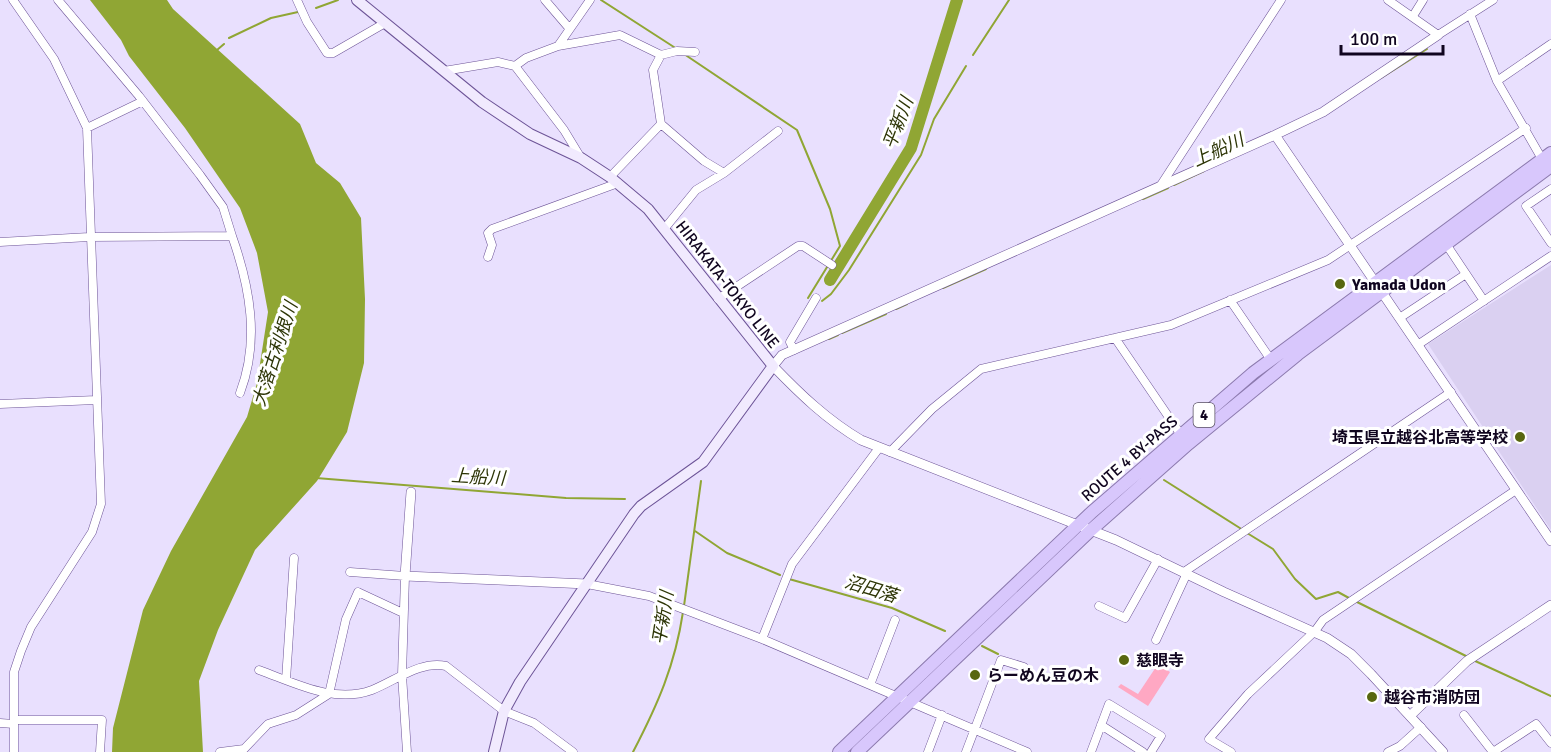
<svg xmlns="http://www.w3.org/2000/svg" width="1551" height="752" font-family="Signika,'Noto Sans JP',sans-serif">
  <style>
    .built { fill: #dad0f1 }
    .green { fill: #ffa8c3 }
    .water { fill: #90a634 }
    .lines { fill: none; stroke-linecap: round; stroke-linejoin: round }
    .stream { stroke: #90a634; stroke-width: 2 }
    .river { stroke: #90a634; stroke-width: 12 }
    .minor-casing { stroke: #6d5497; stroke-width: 9 }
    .tertiary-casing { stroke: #6d5497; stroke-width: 10 }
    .secondary-casing { stroke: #6d5497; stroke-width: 12 }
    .trunk-casing { stroke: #8c7aae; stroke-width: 14 }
    .minor { stroke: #fff; stroke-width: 8 }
    .tertiary { stroke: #fff; stroke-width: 9 }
    .secondary { stroke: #f1eafe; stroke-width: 10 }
    .trunk { stroke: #d8c7fc; stroke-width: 12 }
    .poi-dot { fill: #586710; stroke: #fff; stroke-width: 2 }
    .labels { text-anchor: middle; stroke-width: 6; stroke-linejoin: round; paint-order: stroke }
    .shield { fill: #fff; stroke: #585062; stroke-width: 1.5 }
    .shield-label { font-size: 15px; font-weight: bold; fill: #10051f }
    .street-label { font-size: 16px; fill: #10051f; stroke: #fff }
    .poi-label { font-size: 16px; font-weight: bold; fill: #10051f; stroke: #fff; text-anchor: start }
    .water-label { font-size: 18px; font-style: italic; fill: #2d3506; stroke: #fff }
  </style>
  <rect width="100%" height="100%" fill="#e9e0fe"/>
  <path class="built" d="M1551,265V530L1428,344Z"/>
  <path class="green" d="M1158,664L1170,672L1148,706L1118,687L1121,684L1138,694Z"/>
  <path class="water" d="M90,0H167L173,9L300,124L316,163L340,183L361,218L365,299L364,363L347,432L317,481L255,550L218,630L199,681L203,752H112L113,728L143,610L171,551L247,417L257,383L268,312L257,253L240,208L185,128L129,56L121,40Z"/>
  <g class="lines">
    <path class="stream" d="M601,0L677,49
      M316,8L338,0
      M229,38L271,18L298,12
      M217,50L224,44
      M684,54L797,130L830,209L840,246L808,298
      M973,55L1009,0
      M1381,78L1427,49
      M1174,185L1204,171
      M1143,199L1168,188
      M943,288L986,269
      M822,301L831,294L849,270L921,155L934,119L966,66
      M896,309L907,304
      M842,333L886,314
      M829,339L838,335
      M316,478L566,498L625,499
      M1164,480L1243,530
      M695,531L727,553L780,575
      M1247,533L1273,549L1295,579L1316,599L1338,592L1349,598
      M789,579L892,608L945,631
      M1355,601L1468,657
      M684,606L701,481
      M982,646L998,654
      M1473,660L1551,696
      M633,752C658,704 675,665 683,612"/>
    <path class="river" d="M830,280L911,148L957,0"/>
    <defs>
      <path id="minor" d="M13,0L54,59L87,128L101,504L92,532L31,627L21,651L14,672V752
        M58,0L139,96L200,175L223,207L232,236
        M297,0L307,22L327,53H333L385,23
        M545,0L569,28
        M1388,0L1438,35L1493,0
        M1470,14L1497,81L1542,159
        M1413,16L1423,0
        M558,46L620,35L661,55
        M695,52L677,51L661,55L653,70L661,124L704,161L724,173
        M515,66L526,58L558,46L590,0
        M444,71L498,62L515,66L564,130L581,158
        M1497,81L1551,44
        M87,128L143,101
        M610,177L661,124
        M1161,185L1281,0
        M1551,189L1526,206L1551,243
        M665,228L696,190L724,173L778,131
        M0,242L89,237L232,236C250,287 260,341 240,393
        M1446,244L1484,301
        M488,257L492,245L488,233L492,229L618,183
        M718,299L798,246H803L832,265
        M1230,300L1271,360
        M1401,317L1466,274
        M1115,338L1181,435
        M1419,344L1551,256
        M794,350L790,342L816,298
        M0,404L96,400
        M890,452L932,409L981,369L1171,325L1328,260L1526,128
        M350,572L405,576L402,675L407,752
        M1184,572L1451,392
        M587,584L649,596L762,639L1027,752
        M1099,606L1125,618L1158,559
        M762,639L792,564L879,448
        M1156,640L1187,573
        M259,670C295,683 334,704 372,690C395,681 421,660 446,666L504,711L534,723L573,752
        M286,680L294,558
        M870,685L895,620
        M1464,715L1493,752
        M15,720H102L100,752
        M0,723L14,724
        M1101,725L1143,752
        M220,752L244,749L268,724L296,715L329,694L346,619L358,592L403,613
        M928,752L942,715
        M966,752L1001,660L1024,667
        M1091,752L1109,704L1161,736L1151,752
        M1231,752L1209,739L1248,694L1315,631L1323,620L1516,490
        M1388,752L1400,746L1421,727
        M1493,752L1536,724L1551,743"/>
      <path id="tertiary" d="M1438,35L1323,112L1275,135L782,355L773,366C800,394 827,420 861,440L1116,540L1224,592L1327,638L1351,654L1371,674L1443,752
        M1275,135L1551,541
        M411,492L405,576L587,584
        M1411,715L1467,661L1551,605"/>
      <path id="secondary" d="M357,0L482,102L530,134L581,158L610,177L648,209L773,366L703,462L641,506L634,514L520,682L504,711L494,752"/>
      <path id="trunk" d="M839,752L1092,512L1253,373L1551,153
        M857,752L1091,530L1188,444L1298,354L1551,166"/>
    </defs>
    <use href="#minor" class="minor-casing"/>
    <use href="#tertiary" class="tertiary-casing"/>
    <use href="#secondary" class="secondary-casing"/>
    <use href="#trunk" class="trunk-casing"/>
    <use href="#minor" class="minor"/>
    <use href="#tertiary" class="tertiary"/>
    <use href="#secondary" class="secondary"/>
    <use href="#trunk" class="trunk"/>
  </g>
  <g class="poi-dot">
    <circle cx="1340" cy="284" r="6"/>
    <circle cx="1520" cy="437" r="6"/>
    <circle cx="1124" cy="660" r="6"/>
    <circle cx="975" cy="675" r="6"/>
    <circle cx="1372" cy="697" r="6"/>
  </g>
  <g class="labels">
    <rect class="shield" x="1193.5" y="403" width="21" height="24" rx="4.5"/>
    <g class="shield-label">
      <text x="1204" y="420">4</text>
    </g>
    <g class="street-label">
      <text transform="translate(728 284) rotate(52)" y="6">HIRAKATA-TOKYO LINE</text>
      <text transform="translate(1129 458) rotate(-41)" y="6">ROUTE 4 BY-PASS</text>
    </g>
    <g class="poi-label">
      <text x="1352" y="290">Yamada Udon</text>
      <text x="1508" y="443" text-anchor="end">埼玉県立越谷北高等学校</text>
      <text x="1136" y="666">慈眼寺</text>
      <text x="987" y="681">らーめん豆の木</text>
      <text x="1384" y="703">越谷市消防団</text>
    </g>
    <g class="water-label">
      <text transform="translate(898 123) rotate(-69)" y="6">平新川</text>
      <text transform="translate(1218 150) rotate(-25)" y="6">上船川</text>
      <text transform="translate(275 354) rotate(-72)" y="6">大落古利根川</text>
      <text transform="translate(478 477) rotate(3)" y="6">上船川</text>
      <text transform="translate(871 589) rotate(17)" y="6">沼田落</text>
      <text transform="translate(663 618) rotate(-81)" y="6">平新川</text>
    </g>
  </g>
  <path d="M1341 45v9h102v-9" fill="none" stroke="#10051f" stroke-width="3"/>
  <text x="1350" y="45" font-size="18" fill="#10051f" stroke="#ffffff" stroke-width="4.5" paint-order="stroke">100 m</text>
</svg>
